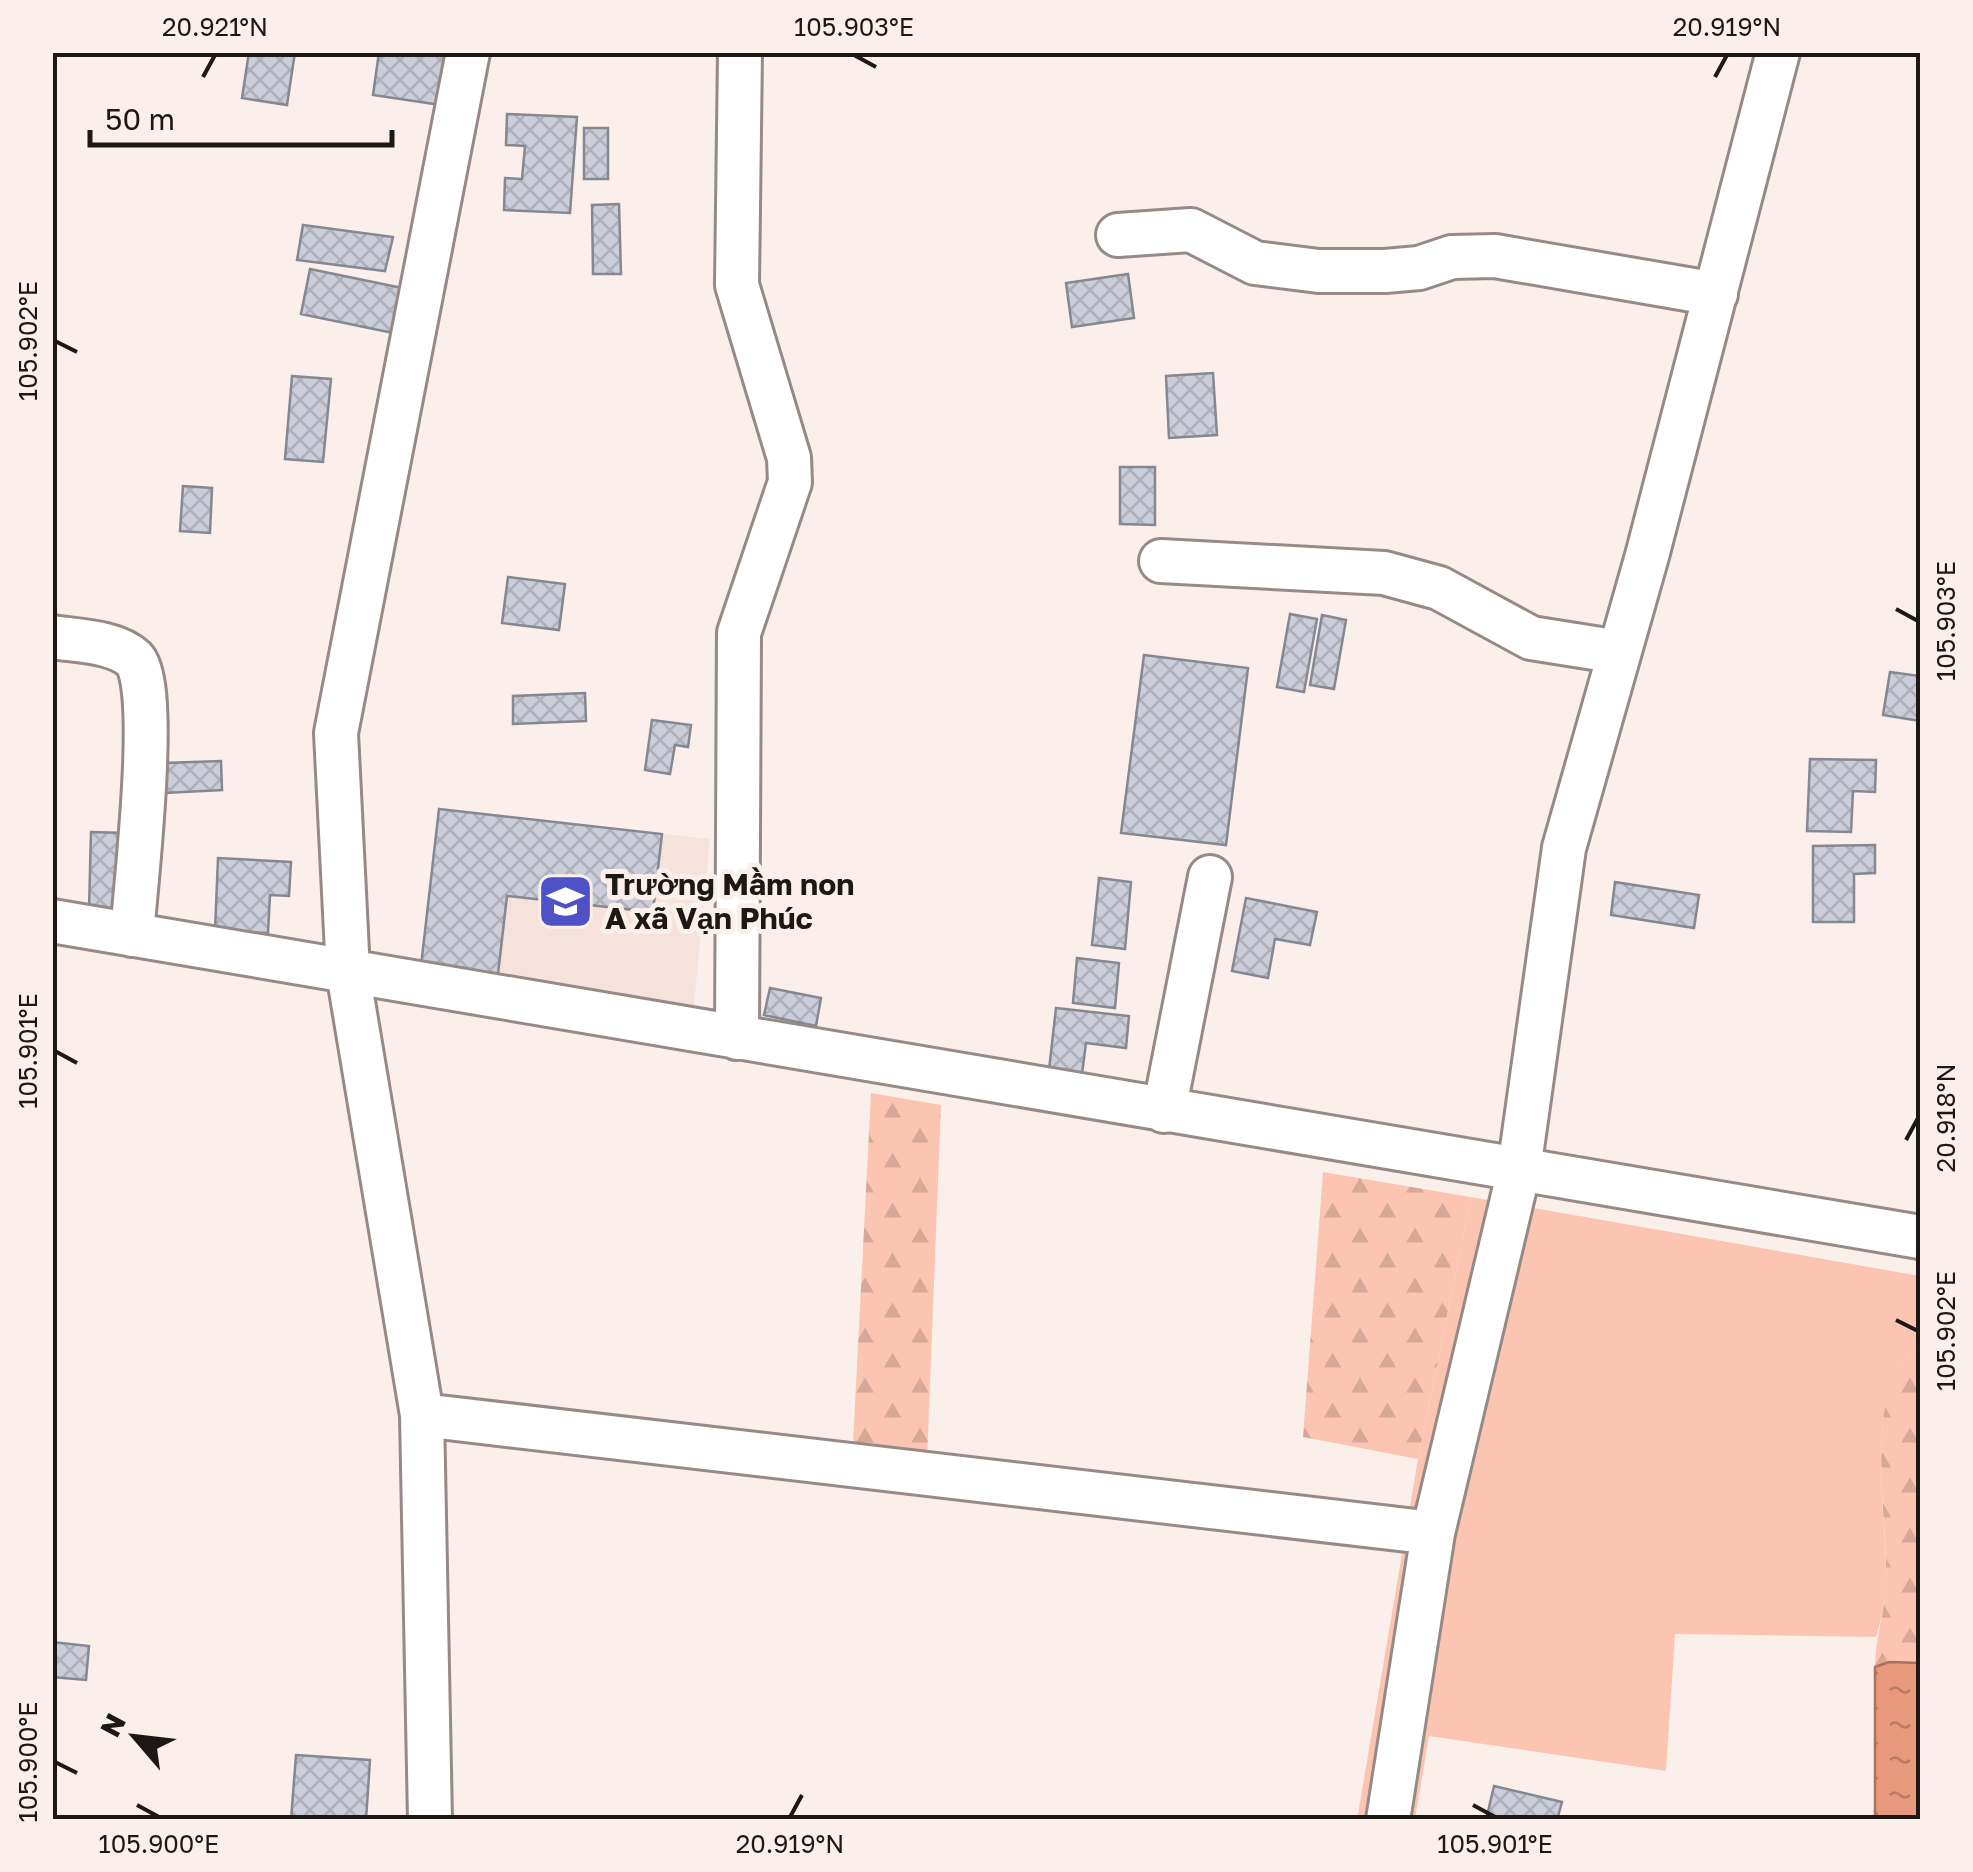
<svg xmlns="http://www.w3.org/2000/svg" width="1973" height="1872" font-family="'Golos Text',sans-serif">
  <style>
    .built { fill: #f7e2db }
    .green { fill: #fbc5b2 }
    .forest { fill: url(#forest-firs) }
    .water { fill: url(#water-ripples); stroke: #aa725e; stroke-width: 2.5 }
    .building { fill: url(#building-cross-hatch); stroke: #858791; stroke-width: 2.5 }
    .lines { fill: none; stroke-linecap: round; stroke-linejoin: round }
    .minor-casing { stroke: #958a86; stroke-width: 48 }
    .minor { stroke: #fff; stroke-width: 42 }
    .ticks { fill: none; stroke: #1c1816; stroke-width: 4 }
    .labels { text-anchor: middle; stroke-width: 10; stroke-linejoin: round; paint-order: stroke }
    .poi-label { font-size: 30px; font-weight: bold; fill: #1c1816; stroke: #fbefeb; text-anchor: start }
    .neatline { fill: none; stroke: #1c1816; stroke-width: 4 }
    .ticks-label { font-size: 25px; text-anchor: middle; fill: #1c1816 }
  </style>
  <defs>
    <pattern id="forest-firs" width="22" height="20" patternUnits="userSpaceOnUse" patternTransform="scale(2.5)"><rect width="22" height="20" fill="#fbc5b2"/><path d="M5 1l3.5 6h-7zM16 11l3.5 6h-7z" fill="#d7a898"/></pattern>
    <pattern id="water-ripples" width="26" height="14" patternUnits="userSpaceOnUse" patternTransform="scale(2.5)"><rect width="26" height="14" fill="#e7987d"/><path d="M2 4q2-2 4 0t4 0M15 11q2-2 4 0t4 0" fill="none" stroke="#ba7b65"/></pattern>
    <pattern id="building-cross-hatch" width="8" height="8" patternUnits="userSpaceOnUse" patternTransform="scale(2.5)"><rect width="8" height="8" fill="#cbcdd8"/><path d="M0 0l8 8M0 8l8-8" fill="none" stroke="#aeafb9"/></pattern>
  </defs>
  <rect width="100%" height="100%" fill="#fbefeb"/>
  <path class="built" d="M439,809L710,839L694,1006L421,966Z"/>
  <path class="green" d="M1471,1197L1920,1276V1344C1860,1382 1888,1520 1886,1583C1886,1601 1881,1619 1876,1637L1675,1634L1666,1771L1429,1736L1415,1819L1357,1820L1418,1459Z"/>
  <path class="forest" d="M871,1093L941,1105L926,1487L851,1482Z
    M1323,1172L1471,1197L1418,1459L1303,1437Z
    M1920,1344V1663L1889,1662L1875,1667C1875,1638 1885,1613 1886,1584C1889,1521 1859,1382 1920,1344Z"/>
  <path class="water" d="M1889,1662L1920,1663V1819H1875V1667Z"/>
  <path class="building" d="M249,52H295L287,105L242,98Z
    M379,52H448L441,105L373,95Z
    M507,114L577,117L570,213L504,210L505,178L522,179L525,146L506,145Z
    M584,128H608V179H584Z
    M619,204L621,274H593L592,205Z
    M303,225L393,237L385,271L297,260Z
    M310,269L407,289L398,334L301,314Z
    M1128,274L1134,318L1072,327L1066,283Z
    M1213,373L1217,435L1169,438L1166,376Z
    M292,376L331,379L323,462L285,459Z
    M1120,467H1155V525L1120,524Z
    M183,486L212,488L210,533L180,531Z
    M508,577L565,584L559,630L502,623Z
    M1290,614L1317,619L1304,692L1277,687Z
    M1322,615L1346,620L1334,689L1310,685Z
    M1144,655L1248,668L1226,845L1121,833Z
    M1890,672L1920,676V721L1883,715Z
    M585,693L586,721L513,724V696Z
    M652,720L691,725L688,747L675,745L670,774L645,770Z
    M1810,759L1876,760L1875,792L1853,791L1851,832L1807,831Z
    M221,761L222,790L165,793L164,763Z
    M439,809L662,834L653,912L507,896L498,974L421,966Z
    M91,832L126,833L125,911L89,910Z
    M1875,845V873L1854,874V922H1813V846Z
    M218,858L291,862L289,896L270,895L268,933L215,931Z
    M1099,878L1131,882L1125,949L1092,945Z
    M1615,882L1699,895L1694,928L1611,915Z
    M1246,898L1317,912L1310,945L1275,939L1268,978L1232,971Z
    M1077,958L1119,963L1115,1008L1073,1003Z
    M770,988L821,998L816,1026L764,1015Z
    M1056,1008L1129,1016L1126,1048L1086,1043L1082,1074L1049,1070Z
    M52,1642L89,1646L86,1680L52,1677Z
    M296,1755L370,1760L366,1820H291Z
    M1494,1786L1562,1802L1557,1820H1486Z"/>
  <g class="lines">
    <defs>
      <path id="minor" d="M1118,235L1191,230L1255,263L1319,271H1385L1419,268L1452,257L1495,256L1716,294
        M1161,561L1384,573L1439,588L1531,638L1619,652
        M52,637C77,641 115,641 134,659C160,685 135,890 132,935
        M52,921L1920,1237
        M737,1038L739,633L790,482L789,458L737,285L740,52
        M1164,1111L1210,877
        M422,1415L1433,1533
        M430,1820L422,1415L348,972L336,733L468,52
        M1388,1820L1433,1533L1519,1170L1564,848L1647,556L1778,52"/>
    </defs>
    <use href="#minor" class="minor-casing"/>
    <use href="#minor" class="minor"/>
  </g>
  <path class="ticks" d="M854,55L876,67M203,77L215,55M1715,77L1727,55M55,341L77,352M1896,609L1918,621M55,1051L77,1063M1906,1140L1918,1118M1896,1320L1918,1331M55,1762L77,1773M137,1805L159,1817M1473,1805L1495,1817M790,1817L802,1795"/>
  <defs>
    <symbol id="school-square" viewBox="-11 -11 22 22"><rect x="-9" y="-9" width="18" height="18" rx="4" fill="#4f51c7" stroke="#fbefeb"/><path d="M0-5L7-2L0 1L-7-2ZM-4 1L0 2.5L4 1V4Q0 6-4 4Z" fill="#fff"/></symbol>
  </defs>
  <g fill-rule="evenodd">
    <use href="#school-square" x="534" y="870" width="63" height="63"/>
  </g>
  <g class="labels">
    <g class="poi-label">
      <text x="605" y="895">Trường Mầm non<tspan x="605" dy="34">A xã Vạn Phúc</tspan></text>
    </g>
  </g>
  <rect width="1973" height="1872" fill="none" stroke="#fbefeb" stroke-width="110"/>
  <g transform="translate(135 1737) rotate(298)" stroke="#fbefeb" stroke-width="8" paint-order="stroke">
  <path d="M0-8L18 38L0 25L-18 38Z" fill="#1c1816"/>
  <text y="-15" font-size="28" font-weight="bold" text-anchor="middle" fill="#1c1816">N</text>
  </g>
  <path d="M90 130v15h302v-15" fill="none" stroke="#1c1816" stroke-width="5"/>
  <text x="105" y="130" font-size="30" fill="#1c1816" stroke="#fbefeb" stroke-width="8" paint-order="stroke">50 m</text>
  <rect x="55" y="55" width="1863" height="1762" class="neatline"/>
  <g class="ticks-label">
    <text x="215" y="36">20.921°N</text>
    <text x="854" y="36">105.903°E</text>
    <text x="1727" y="36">20.919°N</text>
    <text transform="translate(28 341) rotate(-90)" y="9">105.902°E</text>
    <text transform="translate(1946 621) rotate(-90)" y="9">105.903°E</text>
    <text transform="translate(28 1051) rotate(-90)" y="9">105.901°E</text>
    <text transform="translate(1946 1118) rotate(-90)" y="9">20.918°N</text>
    <text transform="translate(1946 1331) rotate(-90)" y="9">105.902°E</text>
    <text transform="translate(28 1762) rotate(-90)" y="9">105.900°E</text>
    <text x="159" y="1853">105.900°E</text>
    <text x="790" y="1853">20.919°N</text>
    <text x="1495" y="1853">105.901°E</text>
  </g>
</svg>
